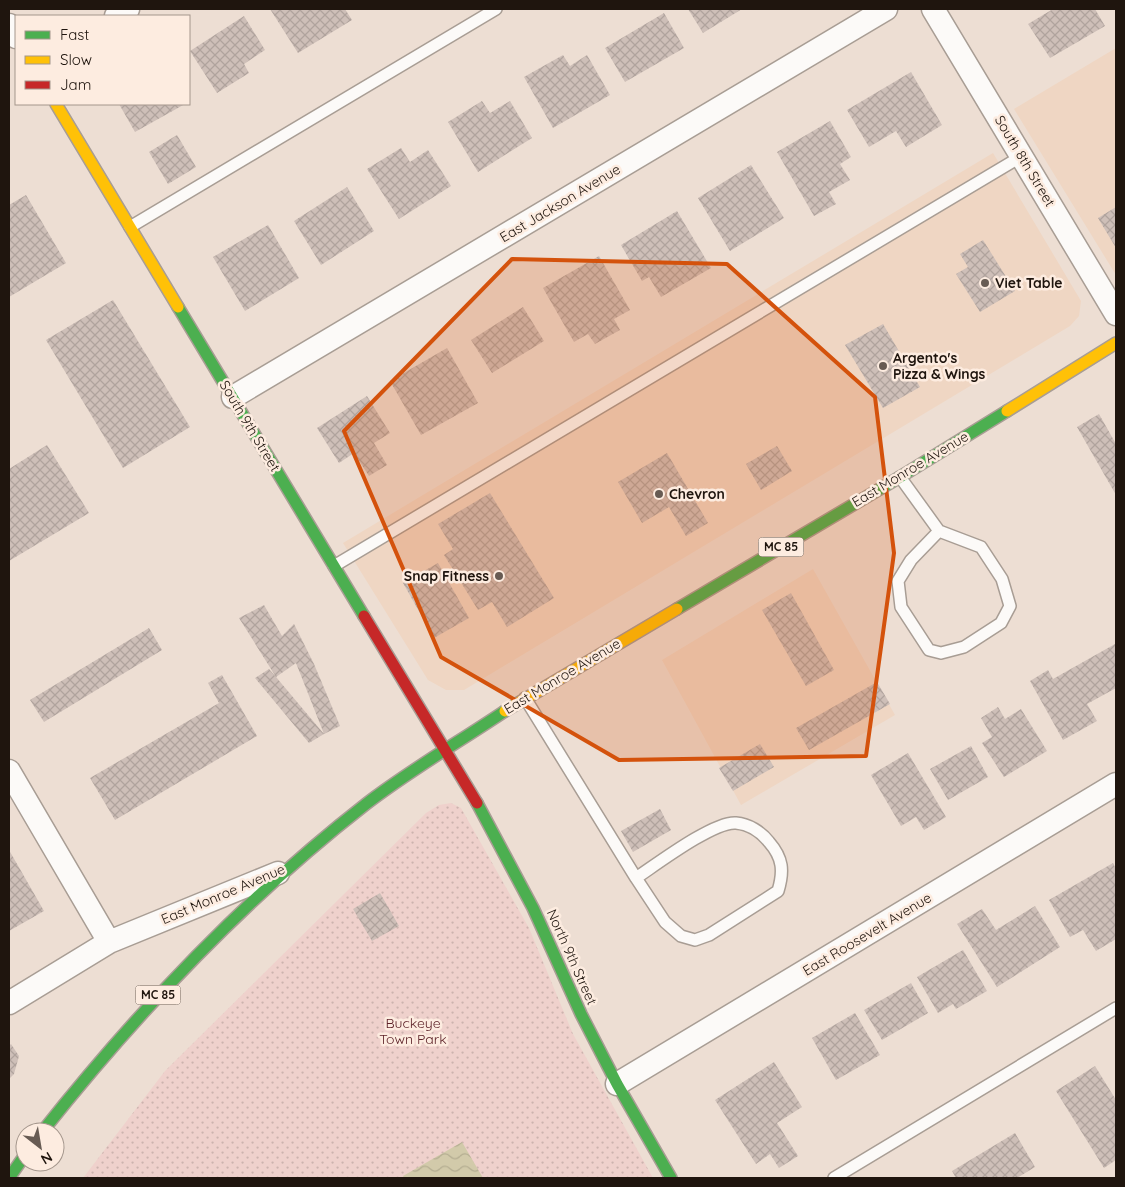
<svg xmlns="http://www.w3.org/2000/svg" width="1125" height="1187" font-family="Quicksand,sans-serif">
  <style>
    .built { fill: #efd6c3 }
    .park { fill: url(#park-dots) }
    .water { fill: url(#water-waves) }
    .building { fill: url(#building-cross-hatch) }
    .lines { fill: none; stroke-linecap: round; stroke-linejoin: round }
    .lane-casing { stroke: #a89d94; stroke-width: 14 }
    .street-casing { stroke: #a89d94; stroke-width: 25 }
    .fast-casing { stroke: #a89d94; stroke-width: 14 }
    .slow-casing { stroke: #a89d94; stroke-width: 14 }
    .jam-casing { stroke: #a89d94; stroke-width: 14 }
    .lane { stroke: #fcfaf8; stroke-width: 11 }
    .street { stroke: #fcfaf8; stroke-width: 22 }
    .fast { stroke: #4caf50; stroke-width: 11 }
    .slow { stroke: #ffc107; stroke-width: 11 }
    .jam { stroke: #c62828; stroke-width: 11 }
    .marked { fill: #d4520c; fill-opacity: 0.2; stroke: #d4520c; stroke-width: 4; stroke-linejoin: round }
    .poi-dot { fill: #675b53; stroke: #fdece0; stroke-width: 2 }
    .labels { text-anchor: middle; stroke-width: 5; stroke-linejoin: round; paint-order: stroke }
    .shield { fill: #fdece0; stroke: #62564d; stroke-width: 1 }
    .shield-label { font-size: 12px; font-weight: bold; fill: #1f150e }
    .street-label { font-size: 14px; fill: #1f150e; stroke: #fdece0 }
    .poi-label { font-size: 14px; font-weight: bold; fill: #1f150e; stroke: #fdece0; text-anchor: start }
    .park-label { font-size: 14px; fill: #5d2228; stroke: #fdece0 }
  </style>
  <defs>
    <pattern id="park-dots" width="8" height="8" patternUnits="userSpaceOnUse" patternTransform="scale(1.25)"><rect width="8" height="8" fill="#efd1cc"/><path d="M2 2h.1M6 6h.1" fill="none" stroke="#ccb3ae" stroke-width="1.8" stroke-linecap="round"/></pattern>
    <pattern id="water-waves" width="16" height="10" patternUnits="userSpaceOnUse" patternTransform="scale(1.25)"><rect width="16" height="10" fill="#d2caaa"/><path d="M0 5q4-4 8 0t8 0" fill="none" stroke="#b4ad91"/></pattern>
    <pattern id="building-cross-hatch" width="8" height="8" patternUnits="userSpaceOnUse" patternTransform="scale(1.25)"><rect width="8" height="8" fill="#cebfb8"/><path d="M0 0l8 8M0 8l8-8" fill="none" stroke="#b0a39d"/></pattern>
  </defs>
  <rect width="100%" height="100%" fill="#edded3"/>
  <path class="built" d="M1116,48V275L1014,109Z
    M993,153L1081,301L1079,316L1070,326L464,690H446L428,680L343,543Z
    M813,569L895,715L741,805L662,660Z"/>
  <path class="park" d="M451,803L461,808L529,928L573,1034L653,1178H83L165,1071L426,813L439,805Z"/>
  <path class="water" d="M462,1142L483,1178H404L403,1176Z"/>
  <path class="building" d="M270,9H345L352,20L298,53Z
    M688,9H742L703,33Z
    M1053,9H1095L1105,26L1050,58L1028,24Z
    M664,13L684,48L625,82L605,48Z
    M244,16L265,50L244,64L249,73L217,93L190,51Z
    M563,55L570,66L587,55L610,95L553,128L524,77Z
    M911,72L942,125L906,147L896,131L869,147L847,110Z
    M482,101L490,113L510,101L532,138L478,172L448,122Z
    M119,104H185L135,132Z
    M830,121L851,157L840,164L850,180L829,192L836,204L814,216L777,152Z
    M177,135L196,167L168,184L149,152Z
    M401,148L410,162L428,150L451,186L399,219L367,169Z
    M751,165L784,218L730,251L698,198Z
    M347,187L374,231L321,265L294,221Z
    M26,195L66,263L9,297V205Z
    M1116,207V248L1098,218Z
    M677,211L711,268L661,297L649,277L642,281L621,245Z
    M268,225L299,278L245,311L213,257Z
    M983,240L1015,291L980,312L956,274L968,267L960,254Z
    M599,256L630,310L614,319L620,330L595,344L588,334L574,342L543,288Z
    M113,300L190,427L123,468L46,340Z
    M523,307L544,341L492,373L471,340Z
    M883,324L920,387L883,408L845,345Z
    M447,348L478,403L421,435L390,381Z
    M367,396L390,433L374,443L387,465L369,476L354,453L339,463L317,428Z
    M1099,414L1116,444V495L1077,427Z
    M47,445L89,513L9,561V469Z
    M777,446L792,471L761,490L746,464Z
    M667,453L708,523L686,536L669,507L642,523L618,482Z
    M490,493L554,598L507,627L492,602L478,610L444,555L453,549L438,524Z
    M438,563L469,618L434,638L403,583Z
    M791,593L834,670L806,686L762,610Z
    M264,605L282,636L294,624L314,664L340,726L324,734L296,663L276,677L324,734L309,743L255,678L269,669L276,677L239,618Z
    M149,628L162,650L44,722L30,700Z
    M1115,644L1116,688L1087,704L1097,721L1063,740L1030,681L1048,670L1053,679Z
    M222,675L257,736L115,820L90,778L219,703L208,683Z
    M877,682L890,704L809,750L796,728Z
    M998,707L1005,719L1021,709L1047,751L1004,777L982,743L992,737L981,718Z
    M760,744L774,767L733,791L719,768Z
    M971,746L988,777L948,800L930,769Z
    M908,753L946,817L924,830L916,817L901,826L871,775Z
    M660,809L671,830L633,852L621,831Z
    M9,850L44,911L9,931Z
    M1113,863L1116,869V939L1096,951L1083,930L1070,937L1049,900Z
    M380,893L399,926L372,941L353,909Z
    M1035,906L1060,947L997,987L957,924L982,909L996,930Z
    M963,950L987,991L956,1009L953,1004L938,1013L917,977Z
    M911,983L928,1013L882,1040L864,1010Z
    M855,1013L880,1055L836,1080L812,1038Z
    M11,1044L19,1056L14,1074L9,1079V1046Z
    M774,1062L802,1107L777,1123L798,1156L779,1168L770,1154L756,1164L715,1100Z
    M1095,1066L1116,1100V1160L1104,1168L1056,1091Z
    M1015,1133L1035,1167L1017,1178H956L952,1171Z"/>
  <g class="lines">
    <defs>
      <path id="lane" d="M130,227L496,9
        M900,477L939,531L911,560L898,581L901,607L929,650L941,653L964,647L1001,623L1010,606L1002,579L981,547L939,531
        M334,566L1022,156
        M525,698L636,878L665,922L681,936L695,940L709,935L778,891C784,871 783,858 769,842C761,832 749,824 736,823C714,821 657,864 636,878
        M834,1178L1116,1008"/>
      <path id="street" d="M933,9L1116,314
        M116,16L128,9
        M9,25L16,37
        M233,397L886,9
        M9,771L109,942
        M9,1003L109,942L278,873
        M617,1084L1116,784"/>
      <path id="fast" d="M178,307L364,616
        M677,609L900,477L1007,411
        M477,803L533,908L581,1014L617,1084L671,1178
        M42,1132C138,1011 244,899 366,804C410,770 459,742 505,711
        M9,1178L25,1155"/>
      <path id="slow" d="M56,104L178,307
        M1007,411L1116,343
        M505,711L677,609"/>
      <path id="jam" d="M364,616L477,803"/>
    </defs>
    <use href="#lane" class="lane-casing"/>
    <use href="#street" class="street-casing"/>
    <use href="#fast" class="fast-casing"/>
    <use href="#slow" class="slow-casing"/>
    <use href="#jam" class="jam-casing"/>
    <use href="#lane" class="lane"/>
    <use href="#street" class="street"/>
    <use href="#fast" class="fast"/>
    <use href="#slow" class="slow"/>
    <use href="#jam" class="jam"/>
  </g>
  <path class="marked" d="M512,259L727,264L875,397L894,553L866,756L619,760L441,657L344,431Z"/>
  <g class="poi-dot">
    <circle cx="985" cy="283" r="5"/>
    <circle cx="883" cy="366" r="5"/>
    <circle cx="659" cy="494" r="5"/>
    <circle cx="499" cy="576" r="5"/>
  </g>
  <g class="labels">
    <g class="shield">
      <rect x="758.5" y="537.5" width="45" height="19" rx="4"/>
      <rect x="135.5" y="985.5" width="45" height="19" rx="4"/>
    </g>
    <g class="shield-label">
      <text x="781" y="551">MC 85</text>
      <text x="158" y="999">MC 85</text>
    </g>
    <g class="street-label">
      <text transform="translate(1025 161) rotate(59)" y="5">South 8th Street</text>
      <text transform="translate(560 203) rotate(-31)" y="5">East Jackson Avenue</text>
      <text transform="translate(250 426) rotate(59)" y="5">South 9th Street</text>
      <text transform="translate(910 469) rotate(-31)" y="5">East Monroe Avenue</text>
      <text transform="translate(562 676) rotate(-31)" y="5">East Monroe Avenue</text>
      <text transform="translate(223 894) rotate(-23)" y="5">East Monroe Avenue</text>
      <text transform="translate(867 934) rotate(-31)" y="5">East Roosevelt Avenue</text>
      <text transform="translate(572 957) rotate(66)" y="5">North 9th Street</text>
    </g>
    <g class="poi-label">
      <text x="995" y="288">Viet Table</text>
      <text x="893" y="363">Argento's<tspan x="893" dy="16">Pizza &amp; Wings</tspan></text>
      <text x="669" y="499">Chevron</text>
      <text x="489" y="581" text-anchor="end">Snap Fitness</text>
    </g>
    <g class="park-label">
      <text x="413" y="1028">Buckeye<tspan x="413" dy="16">Town Park</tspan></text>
    </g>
  </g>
  <rect width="1125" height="1187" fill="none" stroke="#1f150e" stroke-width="20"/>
  <rect x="15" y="15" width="175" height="90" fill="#fdece0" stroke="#a4968c"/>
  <rect x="25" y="31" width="25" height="8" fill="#4caf50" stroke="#a4968c"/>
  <text x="60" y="40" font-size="15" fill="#1f150e">Fast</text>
  <rect x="25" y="56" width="25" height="8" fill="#ffc107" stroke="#a4968c"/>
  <text x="60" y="65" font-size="15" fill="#1f150e">Slow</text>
  <rect x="25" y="81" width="25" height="8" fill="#c62828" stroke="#a4968c"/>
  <text x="60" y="90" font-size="15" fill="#1f150e">Jam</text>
  <g transform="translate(40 1147) rotate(149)"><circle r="24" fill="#fdece0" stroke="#a4968c"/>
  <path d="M0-4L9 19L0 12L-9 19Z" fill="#675b53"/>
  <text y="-8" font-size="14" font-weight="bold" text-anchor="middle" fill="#1f150e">N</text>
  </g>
</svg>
